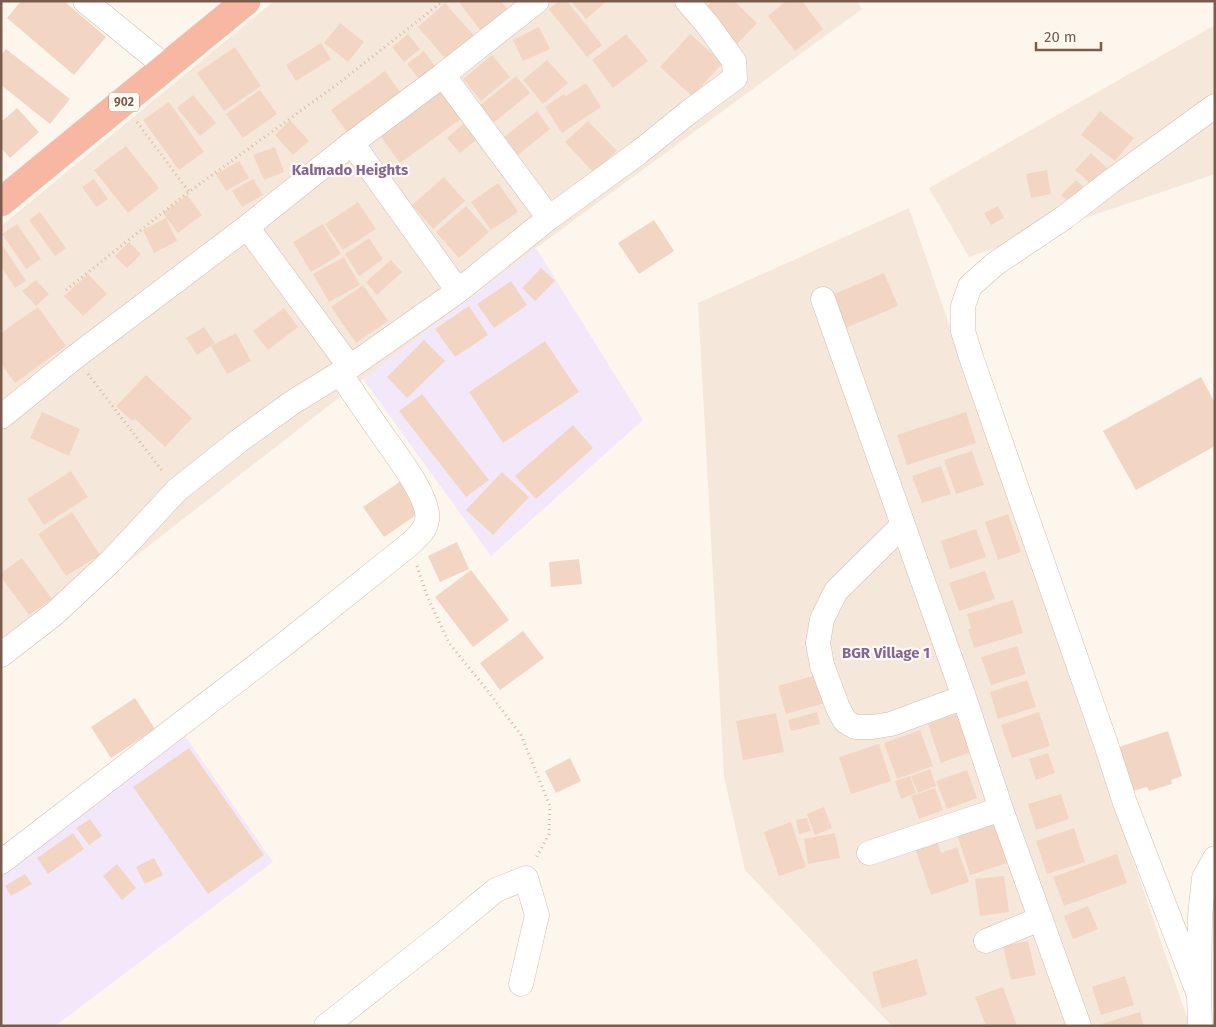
<svg xmlns="http://www.w3.org/2000/svg" width="1216" height="1027" font-family="'Fira Sans',sans-serif">
  <style>
    .residential { fill: #f5e8da }
    .education { fill: #f3e8fa }
    .building { fill: #f3d5c3 }
    .lines { fill: none; stroke-linecap: round; stroke-linejoin: round }
    .minor-casing { stroke: #d1beb0; stroke-width: 25 }
    .highway-casing { stroke: #dad1cd; stroke-width: 29 }
    .path { stroke: #d9b8a5; stroke-width: 3; stroke-dasharray: 1 4; stroke-linecap: butt }
    .minor { stroke: #fff; stroke-width: 24 }
    .highway { stroke: #f7b7a3; stroke-width: 28 }
    .labels { text-anchor: middle; stroke-width: 4.5; stroke-linejoin: round; paint-order: stroke }
    .shield { fill: #fffaf3; stroke: #a28b7f; stroke-width: 1 }
    .shield-label { font-size: 12px; font-weight: bold; fill: #7a5c4d }
    .neighbourhood-label { font-size: 15px; font-weight: bold; fill: #846695; stroke: #fffaf3 }
  </style>
  <rect width="100%" height="100%" fill="#fdf6ec"/>
  <path class="residential" d="M274,1H857L862,9L536,248L363,379L1,661V226Z
    M1215,25V174L969,257L929,188Z
    M909,208L1190,1026H892L745,870L724,776L698,303Z"/>
  <path class="education" d="M536,248L643,420L491,556L363,379Z
    M185,736L273,862L55,1026H1V876Z"/>
  <path class="building" d="M21,1H64L106,37L74,75L7,18Z
    M458,1H501L507,9L480,30Z
    M559,1H567L602,45L587,57L549,9Z
    M571,1H607L586,19Z
    M712,1H734L757,23L737,44L703,10Z
    M786,1H802L823,29L795,51L768,16Z
    M445,3L477,39L449,63L418,27Z
    M340,23L364,42L348,62L324,43Z
    M539,27L550,49L523,61L513,40Z
    M408,34L420,49L404,62L392,47Z
    M626,34L648,61L613,88L592,60Z
    M690,34L723,63L692,96L660,67Z
    M321,43L331,59L296,81L286,65Z
    M235,47L261,86L224,111L197,73Z
    M6,49L70,99L50,124L1,85V55Z
    M424,51L435,66L419,79L407,64Z
    M492,55L510,77L481,101L463,79Z
    M547,60L568,83L543,104L523,80Z
    M385,71L401,93L347,132L331,110Z
    M516,76L530,93L492,124L478,107Z
    M586,83L601,107L562,133L545,107L564,94L566,96Z
    M260,90L277,114L243,138L226,114Z
    M442,90L462,118L400,163L379,134Z
    M193,95L216,123L200,136L177,108Z
    M169,102L204,152L179,170L143,120Z
    M17,108L39,132L10,158L1,148V122Z
    M537,111L550,129L517,156L503,138Z
    M1100,111L1134,138L1115,161L1081,135Z
    M469,119L482,135L460,153L447,138Z
    M290,120L309,141L293,155L275,135Z
    M588,121L617,151L594,173L565,142Z
    M126,146L159,188L128,213L94,170Z
    M275,147L284,172L264,180L253,155Z
    M1091,153L1107,168L1092,185L1075,170Z
    M239,161L249,178L226,191L216,174Z
    M1047,170L1051,194L1031,198L1026,174Z
    M444,177L465,201L433,229L412,205Z
    M94,179L108,199L96,207L82,187Z
    M253,179L263,195L242,207L232,191Z
    M1076,180L1088,191L1073,206L1061,195Z
    M498,183L518,212L491,230L471,202Z
    M187,195L202,215L178,233L163,213Z
    M358,202L376,229L343,250L325,224Z
    M466,206L489,232L459,258L436,232Z
    M998,206L1004,218L991,225L984,213Z
    M40,212L66,248L55,256L29,220Z
    M166,218L177,241L154,253L143,230Z
    M654,220L674,251L639,274L618,243Z
    M17,224L41,259L26,269L2,234Z
    M323,224L341,254L311,272L293,242Z
    M369,238L383,259L359,276L345,254Z
    M129,242L141,254L127,268L115,256Z
    M1,243L26,281L15,288L1,266Z
    M344,257L360,285L329,302L313,274Z
    M391,260L402,272L377,295L366,282Z
    M541,268L555,281L535,301L522,288Z
    M884,273L898,306L841,330L827,297Z
    M88,274L107,294L83,316L64,296Z
    M36,280L49,294L36,306L22,291Z
    M511,281L527,305L494,328L477,304Z
    M363,285L388,321L356,343L331,307Z
    M469,306L488,335L455,357L435,329Z
    M38,307L66,346L15,383L1,364V333Z
    M284,308L298,327L268,350L253,331Z
    M204,327L215,343L197,355L186,338Z
    M236,333L251,361L227,374L211,346Z
    M424,340L445,361L407,398L387,377Z
    M545,341L579,392L503,443L469,392Z
    M146,375L192,418L165,447L135,419L132,421L116,406Z
    M1201,377L1215,403V446L1136,490L1103,431Z
    M422,394L489,480L466,497L399,411Z
    M42,412L80,429L69,456L30,438Z
    M966,412L976,443L907,465L897,435Z
    M573,425L593,448L536,499L515,476Z
    M972,451L984,485L956,494L944,460Z
    M941,466L951,494L922,503L912,476Z
    M71,471L88,497L44,525L27,499Z
    M502,472L529,497L493,535L466,510Z
    M404,479L425,509L384,537L363,507Z
    M72,512L100,555L66,576L38,534Z
    M1008,514L1021,552L998,560L985,522Z
    M976,529L986,557L950,569L941,541Z
    M457,542L469,569L440,582L428,556Z
    M22,558L52,599L29,615L1,577V573Z
    M579,559L582,584L551,587L549,562Z
    M471,570L509,620L473,647L435,597Z
    M985,571L995,599L959,611L949,583Z
    M1013,600L1023,633L974,648L968,629L971,628L967,614Z
    M523,631L544,658L500,690L480,663Z
    M1017,646L1026,674L991,685L981,657Z
    M816,675L825,703L786,714L778,686Z
    M1027,680L1036,707L998,719L990,692Z
    M135,698L155,729L111,758L91,727Z
    M817,712L820,724L791,731L788,720Z
    M1039,712L1050,746L1012,758L1001,725Z
    M776,713L784,752L743,760L736,721Z
    M958,713L971,752L941,763L928,724Z
    M920,730L933,766L897,779L884,743Z
    M1168,731L1182,776L1171,780L1172,784L1149,791L1147,787L1133,791L1119,747Z
    M879,744L891,781L851,794L839,757Z
    M189,748L264,855L208,894L133,787Z
    M1048,753L1055,773L1036,780L1029,759Z
    M570,758L581,781L556,793L545,771Z
    M930,769L936,786L918,793L911,776Z
    M967,770L977,798L947,809L936,781Z
    M910,776L916,793L901,799L895,781Z
    M935,788L943,810L919,819L911,796Z
    M1061,794L1069,819L1036,830L1028,804Z
    M824,807L832,828L815,835L807,814Z
    M807,818L811,831L799,834L796,820Z
    M90,819L102,836L89,845L76,828Z
    M993,819L1007,863L970,875L956,831Z
    M791,822L806,867L779,876L764,832Z
    M1074,828L1085,862L1047,874L1036,841Z
    M73,833L84,849L48,874L37,858Z
    M835,833L840,858L808,864L804,839Z
    M936,838L941,853L957,847L969,882L931,895L914,845Z
    M1117,854L1127,883L1064,906L1053,877Z
    M154,858L163,875L145,884L136,867Z
    M117,864L136,888L122,900L103,876Z
    M25,874L32,884L11,896L5,886Z
    M1004,876L1009,912L980,916L975,879Z
    M1088,906L1098,929L1073,939L1064,916Z
    M1028,941L1036,975L1011,980L1003,946Z
    M917,959L927,995L882,1008L872,972Z
    M1125,976L1134,1005L1101,1015L1092,987Z
    M1003,987L1017,1026H986L975,997Z
    M1140,1012L1144,1026H1103L1102,1024Z"/>
  <g class="lines">
    <defs>
      <path id="minor" d="M85,1L166,67
        M443,75L549,218
        M352,143L458,291
        M247,227L350,367
        M823,299L964,697L1001,809L1079,1026
        M1,417L75,357L247,227L352,143L443,75L537,1
        M903,525L836,591L822,619L818,643L822,665L838,708L845,721L855,727H872L891,724L964,697
        M1,655L54,614L111,561L177,490L240,440L293,402L350,367L458,291L549,218L638,153L689,112L735,78L734,61L707,24L687,1
        M869,853L1001,809
        M1,862L286,643L410,544C417,537 426,530 427,520C431,498 394,452 381,433C367,413 353,393 340,373
        M986,941L1040,919
        M1199,995L1125,803L1107,747L972,360L963,331V306L970,286L995,264L1065,217L1110,182L1215,106
        M326,1026L445,932L496,890L526,878L537,915L521,984
        M1200,1026L1199,995L1200,916L1204,878L1215,858"/>
      <path id="highway" d="M1,202L246,1"/>
    </defs>
    <use href="#minor" class="minor-casing"/>
    <use href="#highway" class="highway-casing"/>
    <path class="path" d="M137,122L189,192
      M66,290L186,194L339,83L443,1
      M88,374L163,472
      M417,566L427,596L449,643L487,690L521,735L550,806L549,834L535,860"/>
    <use href="#minor" class="minor"/>
    <use href="#highway" class="highway"/>
  </g>
  <g class="labels">
    <rect class="shield" x="109" y="92.5" width="30" height="19" rx="4"/>
    <g class="shield-label">
      <text x="124" y="106">902</text>
    </g>
    <g class="neighbourhood-label">
      <text x="350" y="175">Kalmado Heights</text>
      <text x="886" y="658">BGR Village 1</text>
    </g>
  </g>
  <rect width="1216" height="1027" fill="none" stroke="#7a5c4d" stroke-width="5"/>
  <path d="M1036 42v8h65v-8" fill="none" stroke="#7a5c4d" stroke-width="2.5"/>
  <text x="1044" y="42" font-size="15" fill="#7a5c4d" stroke="#fffaf3" stroke-width="4" paint-order="stroke">20 m</text>
</svg>
